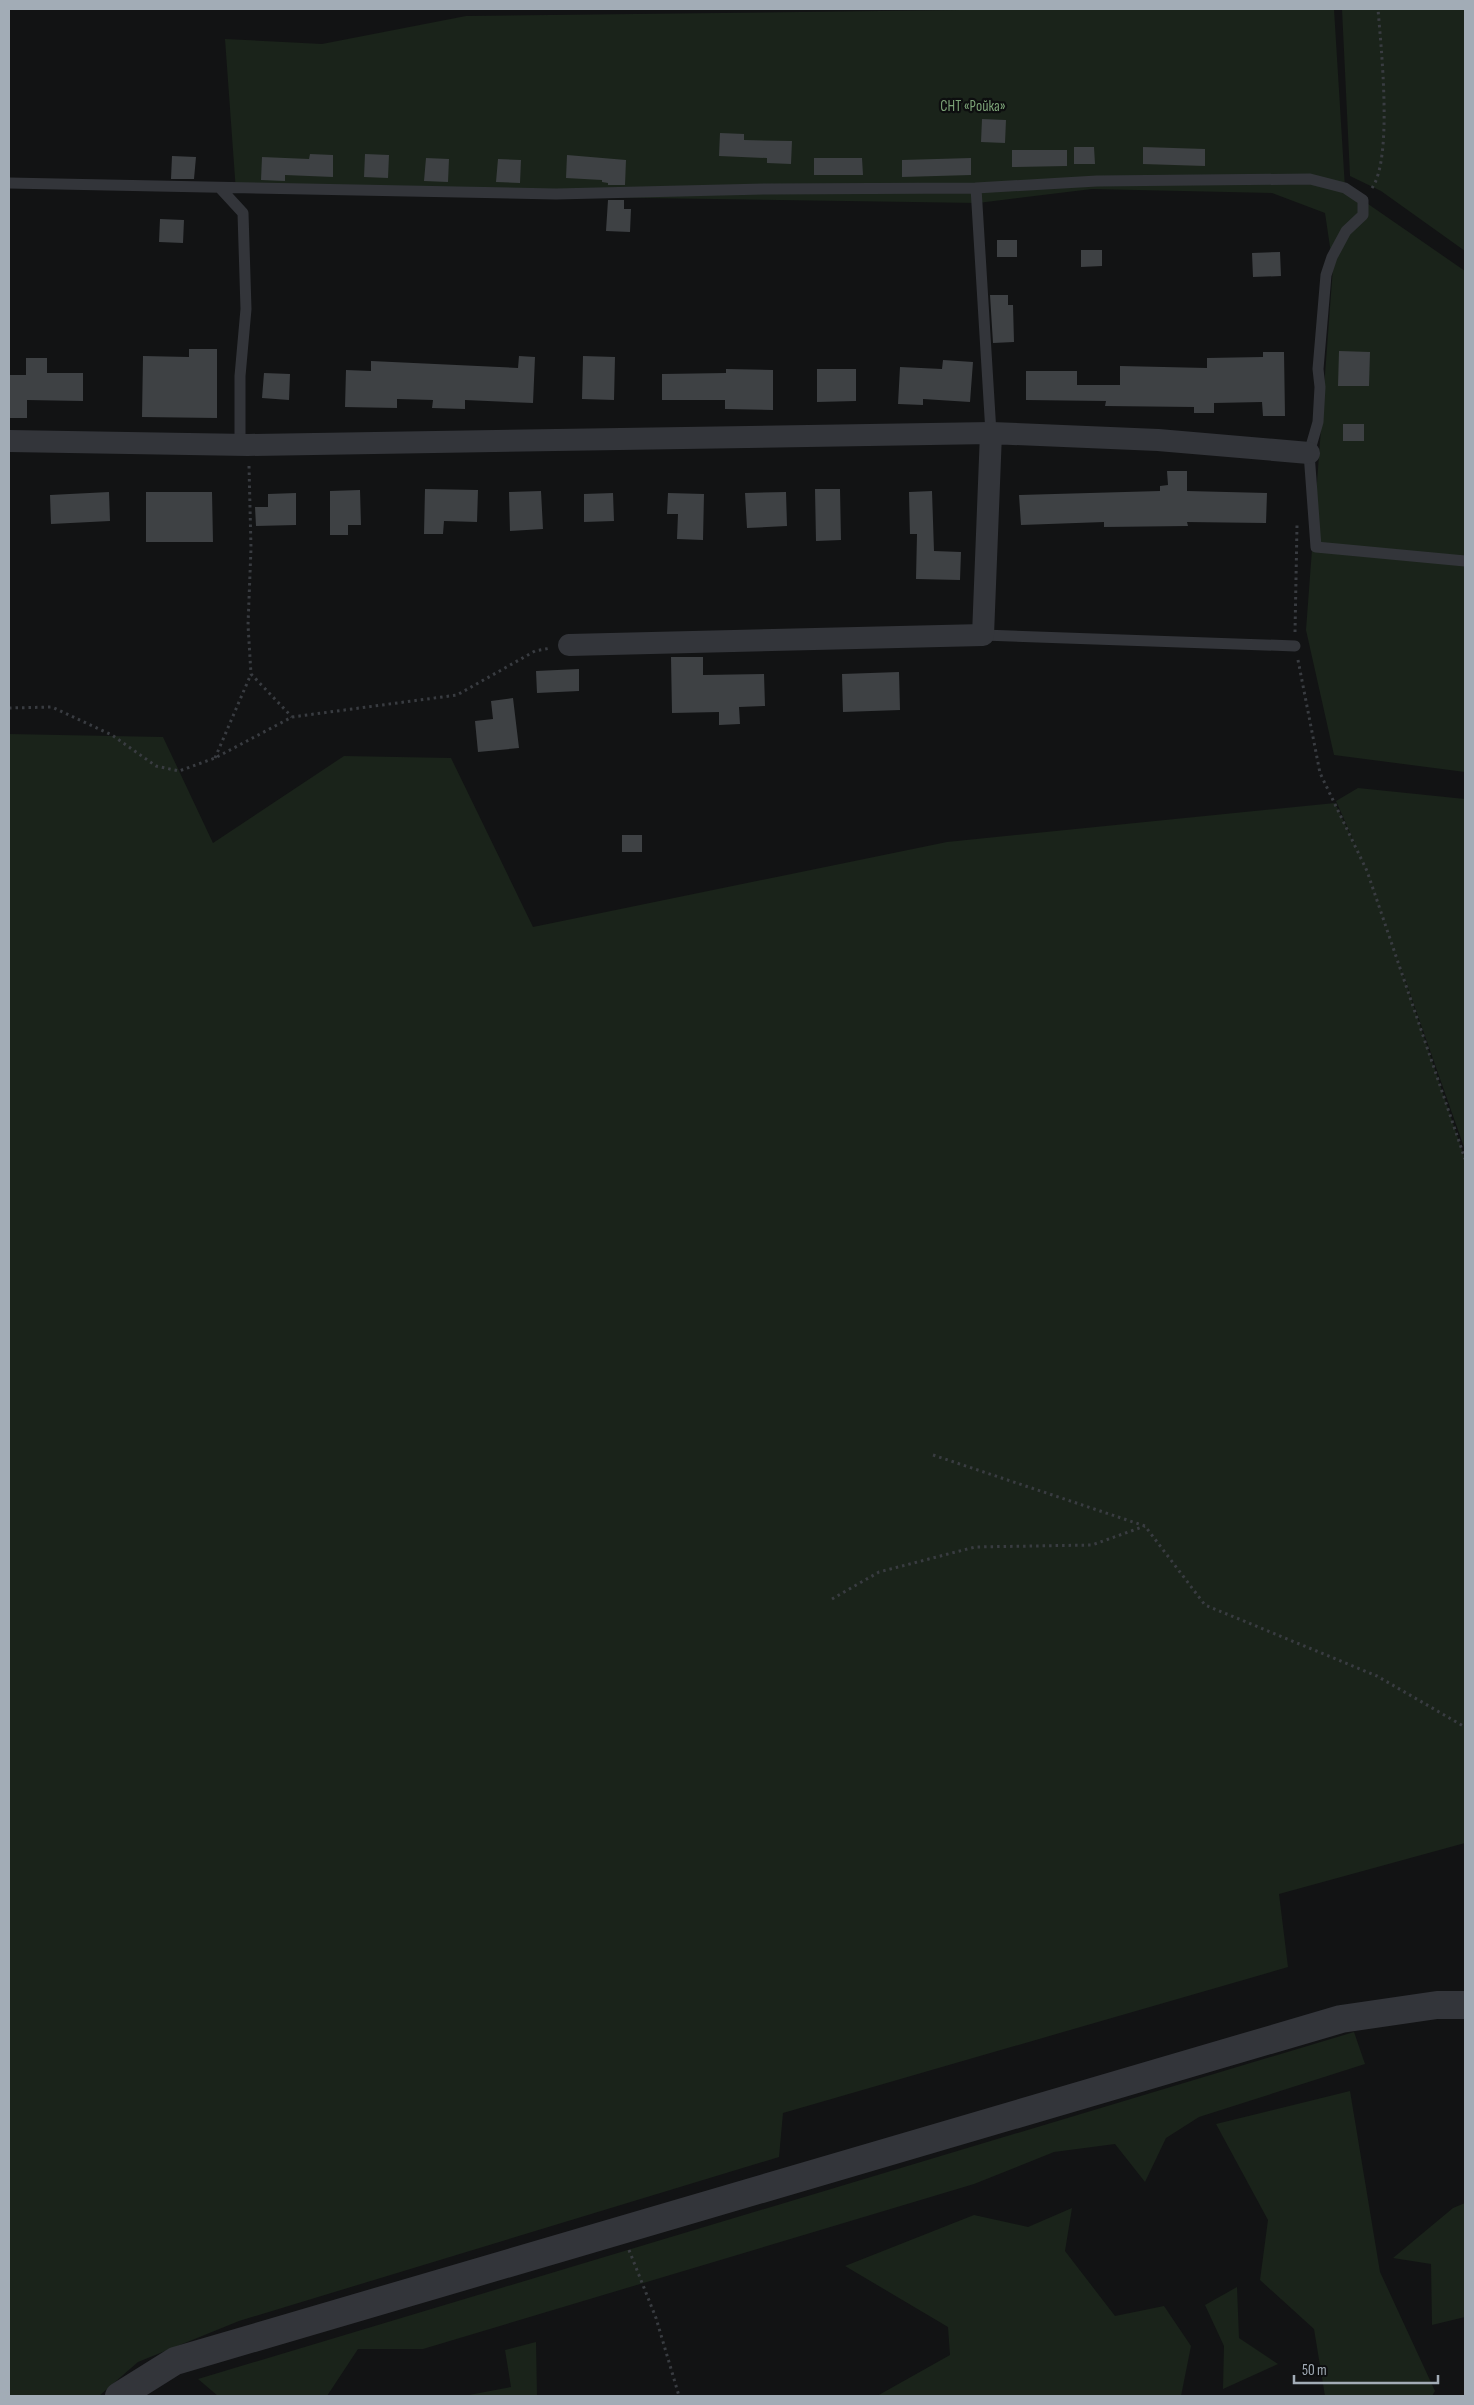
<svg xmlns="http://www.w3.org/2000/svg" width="1474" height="2405" font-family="'Sofia Sans Condensed',sans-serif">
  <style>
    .green { fill: #1a231a }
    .building { fill: #3e4144 }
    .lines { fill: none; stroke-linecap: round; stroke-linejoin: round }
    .path { stroke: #393c41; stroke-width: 3; stroke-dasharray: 2.5 4; stroke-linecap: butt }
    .service { stroke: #33353a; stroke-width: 11 }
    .minor { stroke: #33353a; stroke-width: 22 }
    .tertiary { stroke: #33353a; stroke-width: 28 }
    .labels { text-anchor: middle; stroke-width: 4.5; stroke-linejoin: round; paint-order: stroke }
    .park-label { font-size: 15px; fill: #7ca377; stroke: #0d0e0f }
  </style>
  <rect width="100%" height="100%" fill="#121314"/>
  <path class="green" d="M1049,9H1334L1345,188L1465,271V772L1334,755L1306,630L1333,267L1325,213L1272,193L1092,189L978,203L236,192L225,39L322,44L466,16Z
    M1342,9H1465V251L1381,191L1350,176Z
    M9,734L163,737L213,843L344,756L451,758L533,927L947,842L1335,803L1358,851L1336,801L1358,788L1465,799V1150L1393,945L1465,1159V1843L1279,1894L1288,1967L783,2113L779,2157L239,2321L138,2362L99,2396H9Z
    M1354,2032L1365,2064L1199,2117L1166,2138L1145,2182L1115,2144L1054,2152L974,2184L423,2349H358L327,2396H218L198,2379Z
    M1350,2091L1380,2272L1435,2391L1432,2396H1325L1314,2329L1260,2280L1268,2220L1216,2124Z
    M1465,2203V2317L1432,2325L1431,2264L1393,2258L1453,2208Z
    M1072,2208L1065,2251L1115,2316L1164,2306L1191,2346L1181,2396H877L950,2355L948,2327L845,2266L974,2215L1028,2227Z
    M1237,2287L1239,2338L1278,2364L1223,2389L1224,2346L1205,2305Z
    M536,2342L537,2396L469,2395L511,2387L505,2350Z"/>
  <path class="building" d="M982,119L1006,120L1005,143L981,142Z
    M720,133L744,134V140L792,141L791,164L767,163V158L719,156Z
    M1074,147H1094L1095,164H1074Z
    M1143,147L1205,149V166L1143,164Z
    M1012,150H1067V166L1012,167Z
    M310,154L333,155V177L285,175V181L261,180L262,157L309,159Z
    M365,154L389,155L388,178L364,177Z
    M567,155L626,160L625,185H608V183L602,182V180L566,178Z
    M172,156L196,157L194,179H171Z
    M426,158L449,159L448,182L424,181Z
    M814,158H862L863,175H814Z
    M971,158V175L902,177V160Z
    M498,159L521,160L520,183L496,182Z
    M608,200H624V209H631L630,232L606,231Z
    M160,219L184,220L183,243L159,242Z
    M997,240H1017V257H997Z
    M1081,250H1102V266L1081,267Z
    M1280,252L1281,276L1253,277L1252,253Z
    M990,295H1008V305H1013L1014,342L993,343Z
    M189,349H217V418L142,417L143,356L189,357Z
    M1339,351L1370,352L1369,386H1338Z
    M1263,352H1284L1285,416H1263L1262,402L1214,403V413H1194V407L1105,406L1106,401L1026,400V371H1077V385H1120V366L1207,368V358L1263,357Z
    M519,356L535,357L533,403L465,400V409L432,408L433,400L397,399V408L345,407L346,370L371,371V361L518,368Z
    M583,356L615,357L614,400L582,399Z
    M26,358H47V373H83V401L27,400V418H9V375H26Z
    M943,360L973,362L970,402L923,399V405L898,404L900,367L942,369Z
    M726,369L773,370V410L725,409V400H662V374L726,373Z
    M817,369H856V401L817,402Z
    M264,373L290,374L289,400L262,398Z
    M1343,424H1364V441H1343Z
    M1167,471H1187V491L1267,493L1266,523L1187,522L1188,526L1104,527V522L1021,525L1019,495L1160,491V486L1168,485Z
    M425,489L478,490L477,522L444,521L443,534H424Z
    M815,489H840L841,540L816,541Z
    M360,490L361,525H348V535H330V491Z
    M541,491L543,529L510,531L509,492Z
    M932,491L934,551L961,552L960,580L916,579L917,534H910L909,492Z
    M109,492L110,521L51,524L50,495Z
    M146,492H212L213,542H146Z
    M786,492L787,526L747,528L745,493Z
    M296,493V525L256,526L255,507H268V494Z
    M613,493L614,521L584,522V494Z
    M668,493L704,494L703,540L677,539L678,514H667Z
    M671,657H703V675L764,674L765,706L739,707L740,724L719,725V712L672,713Z
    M579,669V691L537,693L536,671Z
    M899,672L900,710L843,712L842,674Z
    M513,698L519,748L478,752L475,721L493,719L491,701Z
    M622,835H642V852H622Z"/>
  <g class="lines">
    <path class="path" d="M1372,188C1393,158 1381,47 1378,9
      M249,466L251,548L248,625L251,674L292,717
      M1295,632L1297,525
      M1298,660L1320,773L1367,871L1465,1159
      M9,708L52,707L112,735L156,766L179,771L215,758L292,717L457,695L535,651L551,648
      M215,758L251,674
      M933,1455L1145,1526L1205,1605L1377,1676L1465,1727
      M832,1599L879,1572L975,1547L1092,1545L1145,1526
      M629,2250L656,2318L679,2396"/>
    <path class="service" d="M9,183L556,194L766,189L976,188L1097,181L1310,179L1345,188L1363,200V215L1346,231L1332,257L1326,275L1318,369L1320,387L1318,422L1309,453L1316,547L1465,561
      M220,188L243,213L246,309L240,376V445
      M976,188L991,433
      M983,635L1295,646"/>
    <path class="minor" d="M9,441L248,445L991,433L1158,440L1309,453
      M569,645L983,635L991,433"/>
    <path class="tertiary" d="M119,2396L175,2361L1341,2019L1437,2005H1465"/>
  </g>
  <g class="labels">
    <g class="park-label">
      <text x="973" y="111">СНТ «Ройка»</text>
    </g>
  </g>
  <rect width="1474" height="2405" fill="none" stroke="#a2acb6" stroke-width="20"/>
  <path d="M1294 2375v8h144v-8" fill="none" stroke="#a2acb6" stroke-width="2.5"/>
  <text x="1302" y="2375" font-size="15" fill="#a2acb6" stroke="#0d0e0f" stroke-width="4" paint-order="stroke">50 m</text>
</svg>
